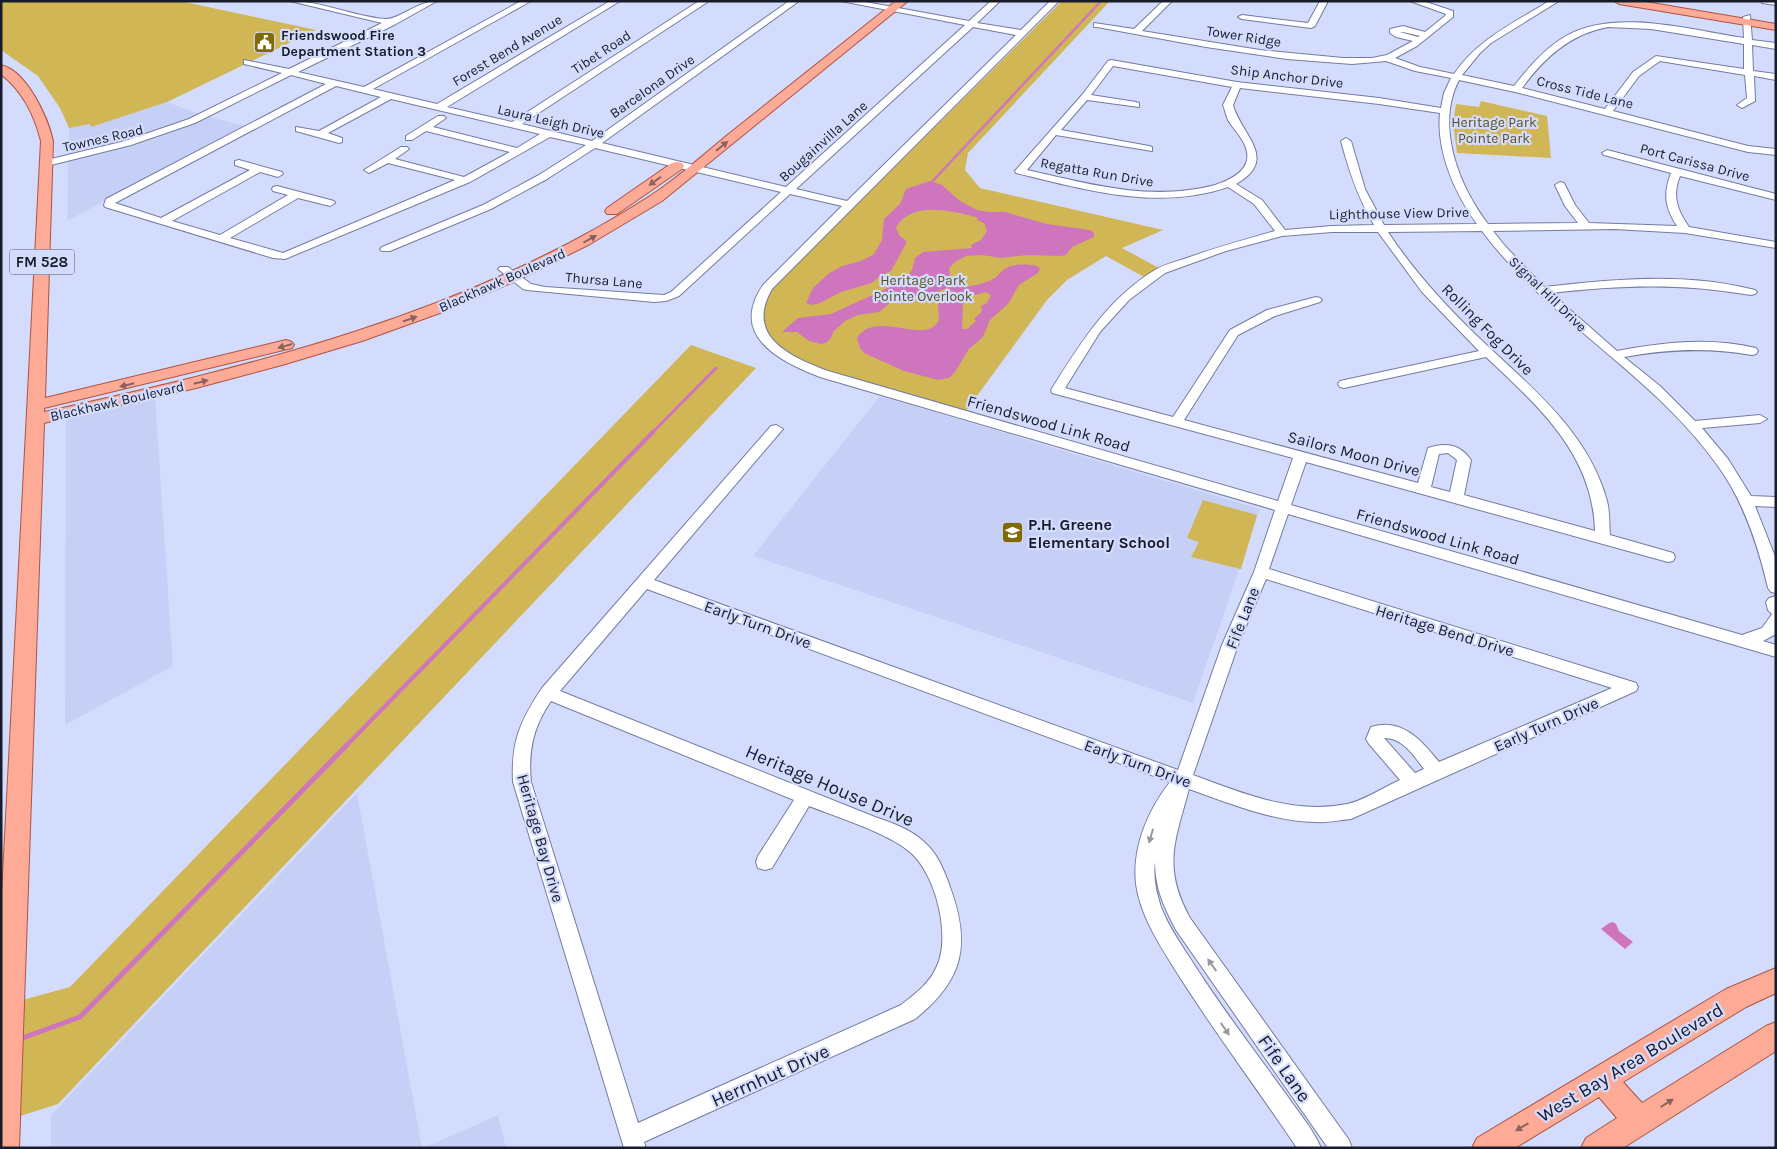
<svg xmlns="http://www.w3.org/2000/svg" width="1777" height="1149" font-family="Karla,sans-serif">
  <style>
    .built { fill: #c6cff6 }
    .green { fill: #d0b654 }
    .water { fill: #cf75bd; fill-rule: evenodd }
    .lines { fill: none; stroke-linecap: round; stroke-linejoin: round }
    .stream-far3 { stroke: #cf75bd; stroke-width: 2.5 }
    .stream-far2 { stroke: #cf75bd; stroke-width: 3 }
    .stream-far1 { stroke: #cf75bd; stroke-width: 4 }
    .stream { stroke: #cf75bd; stroke-width: 5 }
    .minor-casing { stroke: #737ba2; stroke-width: 2 }
    .major-casing { stroke: #ac5443; stroke-width: 2 }
    .minor { fill: #fff; fill-rule: evenodd }
    .major { fill: #fdaa96; fill-rule: evenodd }
    .oneway { fill: #8a6260 }
    .oneway2 { fill: #97989f }
    .labels { text-anchor: middle; stroke-width: 4.5; stroke-linejoin: round; paint-order: stroke }
    .far-poi-label { font-size: 14px; font-weight: bold; fill: #181b2a; stroke: #d4dcfe; text-anchor: start }
    .far-street-label { font-size: 14px; fill: #181b2a; stroke: #d4dcfe }
    .far-park-label { font-size: 14px; fill: #5a4e1d; stroke: #d4dcfe }
    .shield { fill: #d4dcfe; stroke: #50556a; stroke-width: 1 }
    .shield-label { font-size: 15px; font-weight: bold; fill: #181b2a }
    .street-label { font-size: 16px; fill: #181b2a; stroke: #d4dcfe }
    .poi-label { font-size: 16px; font-weight: bold; fill: #181b2a; stroke: #d4dcfe; text-anchor: start }
    .near-street-label { font-size: 19px; fill: #181b2a; stroke: #d4dcfe }
  </style>
  <rect width="100%" height="100%" fill="#d4dcfe"/>
  <path class="built" d="M167,102L201,115L246,126L67,221L69,128L91,124V127Z
    M880,396L1260,509L1193,703L753,556Z
    M155,398L173,666L65,725L66,419Z
    M357,793L422,1148H51V1115Z
    M498,1115L506,1148H424Z"/>
  <path class="green" d="M1,1H180L316,30L167,102L91,127L90,124L69,128L60,108L38,76L1,50Z
    M1062,1H1110L968,153L965,170L980,188L1163,230L1122,248L1159,268L1144,277L1106,256L1067,280L1047,300L966,411C938,403 910,395 881,387C846,376 760,361 764,312C765,302 766,297 772,288Z
    M1481,101L1547,116L1551,158L1457,153L1453,123L1456,104L1479,107Z
    M691,345L756,368L58,1104L1,1122V1006L70,987Z
    M1203,500L1257,515L1241,569L1191,557L1199,542L1187,538Z"/>
  <path class="water" d="M930,181L942,185L960,201L977,210L989,212H1005L1047,224L1090,230L1094,233V237L1072,247L1066,255L1060,256L1028,255L1001,258L982,255L966,256L955,262L949,268L950,277L965,287C973,285 982,284 989,281C995,279 997,276 1002,271C1010,263 1026,264 1037,266L1040,269L1038,273L1019,285L1008,304L990,320L983,337L969,349L955,372L949,378L938,380L904,371L864,353L860,348L857,338C876,308 926,347 939,320L938,304L955,294L947,288L930,295L900,298L892,301L879,312L858,315L845,321L834,331L831,338L826,343L821,344L809,341L797,332H782L798,318L831,314L903,281L912,270L915,258L923,252L972,248L971,245L981,240L987,231L984,223L977,220L978,218C954,211 913,200 896,227L899,235L907,242L891,271L880,276L872,283L841,292L820,303L812,305L806,303L813,288L828,274L842,266L861,261L874,254L882,240L884,219L900,204L906,189ZM986,292L991,295L987,303L981,306L982,311L974,319L976,321L967,329H962L963,303L971,296Z
    M1613,922L1616,924L1619,931L1633,942L1625,949L1601,929L1609,923Z"/>
  <g class="lines">
    <path class="stream-far3" d="M930,184L1101,1"/>
    <path class="stream-far2" d="M653,432L716,368"/>
    <path class="stream-far1" d="M346,746L654,431"/>
    <path class="stream" d="M20,1039L80,1017L347,745"/>
    <defs>
      <path id="minor" d="M290,1C323,1 354,17 386,19C398,20 418,1 437,1L394,25L298,72L364,87L521,1H531L373,89L437,104L610,1H620L447,107L512,122L699,1H709L522,124L592,141L789,1H799L602,143L786,187L965,25L841,1H860L969,21L991,1H1000L977,23L1021,30L1050,1H1059L772,289C744,337 791,357 828,371L1278,501L1293,458L1052,393L1051,390C1080,344 1107,299 1155,270C1163,265 1174,262 1184,259C1214,248 1244,240 1275,231L1254,204L1228,187C1158,211 1086,190 1016,173L1015,171L1082,95L1108,61L1111,60L1237,82L1379,98L1441,108L1444,93L1451,78L1415,71L1386,61L1352,64L1287,59L1206,47L1097,27H1094V23L1134,29L1163,1H1172L1142,31L1260,50L1343,58H1372L1387,55L1413,41L1396,37L1390,33V29L1403,26L1425,32L1445,16L1446,14L1410,1H1423L1453,11V17L1417,46L1395,58L1420,67L1454,74C1478,39 1514,23 1549,1H1559L1491,43L1480,53L1462,75L1514,86C1529,67 1545,48 1566,36C1615,8 1691,30 1744,38L1743,17L1750,15L1752,40L1776,43V49L1752,45L1753,71L1776,74V80L1754,76L1755,101L1742,108L1737,105L1747,98L1745,75L1660,61L1639,76L1613,111L1748,146L1776,149V155L1748,152L1515,92L1459,80C1435,126 1459,186 1488,224L1578,223L1565,206L1555,185L1560,182L1564,183L1575,205L1589,223L1677,226C1665,208 1663,194 1671,173L1604,155L1602,153L1607,150L1776,194V200L1680,176C1672,196 1677,210 1689,227L1776,242V248L1685,233L1615,229L1493,231L1505,246L1544,287C1614,279 1686,272 1755,290L1757,292L1755,294L1751,295C1680,283 1622,285 1551,293L1617,351C1664,342 1710,337 1756,348L1758,351L1756,354L1752,355C1708,347 1668,349 1624,357L1660,386L1695,421L1760,415L1767,419L1760,423L1702,428L1728,459L1751,496L1776,497V507L1755,506L1776,559V593L1771,592L1768,588C1758,545 1744,502 1718,466C1653,374 1549,321 1482,231L1388,232C1413,270 1444,304 1477,336C1527,384 1588,430 1607,501C1610,512 1609,524 1610,535L1673,553L1675,557L1673,561L1668,562L1306,462L1291,505L1742,635L1762,628L1772,614L1768,610L1766,602L1769,598L1776,596V634L1763,641L1776,645V657L1288,514L1269,569L1630,681L1636,683L1638,687L1636,691L1351,819C1340,820 1328,823 1316,822C1272,821 1231,804 1189,789C1175,841 1162,867 1190,918L1349,1140L1352,1148H1328L1176,930C1164,907 1155,888 1155,862C1153,877 1156,892 1161,907C1169,928 1183,947 1195,966C1224,1011 1256,1053 1288,1097C1299,1113 1313,1129 1321,1148H1297C1259,1091 1218,1037 1181,979C1163,950 1141,919 1136,884C1132,847 1148,810 1170,782L647,589L560,691L875,817C892,823 910,829 923,841C937,852 944,870 950,887C971,944 964,980 915,1019L644,1142L646,1148H624L513,782C511,742 520,721 542,688L771,426L776,425L783,429L654,580L1178,770L1222,645L1254,572L1275,510L820,377C778,361 729,335 763,285L842,206L790,194L679,296L666,301L654,302L527,290L523,289L498,269L500,267H508L531,284L545,287L664,295L671,292L781,192L595,148L547,179L491,209L390,251H382L380,249L382,247L483,205L539,175L586,145L550,137L470,182L285,259L273,258L105,207L104,205L106,199L326,84L291,75L195,123L131,145L47,166L42,163L43,161L125,141L189,119L282,73L244,64V60L289,69L382,23ZM973,27L1016,35L847,201L796,189ZM1608,27L1651,29L1744,44V69L1656,56L1633,72L1605,109L1522,88C1544,58 1570,34 1608,27ZM1400,32H1403L1420,36L1418,37ZM1113,66L1232,87L1223,105C1225,110 1226,115 1228,120C1235,132 1250,144 1247,160C1244,174 1227,181 1215,185C1151,202 1089,184 1027,170L1056,135L1152,151V147L1149,146L1061,130L1087,100L1139,107V103L1136,102L1091,95ZM336,86L381,97L319,131L296,127V131L339,143L342,142V138L328,133L391,99L540,134L517,148L433,127L446,118L444,116H438L406,136V140H412L426,131L510,152L464,177L395,159L409,149L407,147H401L364,170L369,173L388,163L455,180L283,253L230,238L298,198L330,206L335,203L334,201L277,186L273,187L272,189L273,191L288,195L220,235L172,221L260,172L278,177L283,174L282,172L239,160L235,161V165L250,170L161,218L115,203ZM1240,88L1379,104L1440,113C1436,151 1455,194 1477,224L1384,225L1365,189L1351,141L1346,138L1341,141C1349,171 1358,198 1374,225L1332,226L1285,230L1262,200L1236,184C1280,159 1241,135 1233,105ZM1332,232H1378L1422,292L1479,351L1340,381L1338,384L1340,387L1344,388L1486,357C1538,406 1593,454 1595,531L1464,495L1471,460C1460,444 1446,442 1428,448L1418,483L1184,420L1238,335L1275,316L1320,302L1322,300L1320,298L1316,297L1267,310L1230,330L1173,417L1065,388L1100,332L1129,300L1165,273L1226,251L1282,236ZM1448,453L1457,460L1450,492L1431,487L1439,454ZM1266,579L1612,688L1439,762C1422,741 1402,717 1371,727L1366,739L1369,744L1400,780C1384,787 1363,801 1347,804C1293,815 1242,793 1193,775L1238,645ZM551,701L794,800L758,856L756,862L758,868L765,870L772,868L809,806C837,817 888,833 910,852C936,874 951,936 937,966C930,983 915,994 901,1005L638,1123L531,782C528,751 533,727 551,701ZM1384,738C1403,738 1414,756 1424,769L1415,773Z
        M1320,1H1328L1315,26L1311,28L1242,19L1238,17L1242,15L1308,23Z
        M1761,1H1776V5L1762,3Z"/>
      <path id="major" d="M896,1H908L662,201L590,244L516,281L440,313L362,341L282,365L196,388L44,423L19,1148H1V914L41,141C34,114 23,92 1,74V65C27,71 48,118 53,141L45,398L286,340L292,342L294,345L292,348L44,408V412C254,366 467,314 650,196C678,178 704,154 730,133C785,89 841,45 896,1Z
        M1614,1H1640L1776,24V30L1619,4Z
        M677,162L682,163L684,166L682,169L617,214H607L605,211L607,208L672,163Z
        M1776,968V993L1746,1007L1623,1082L1642,1103L1766,1026L1776,1022V1051L1623,1148H1581L1586,1138L1617,1118L1599,1097L1515,1148H1472L1477,1138L1726,989Z"/>
    </defs>
    <use href="#minor" class="minor-casing"/>
    <use href="#major" class="major-casing"/>
    <use href="#minor" class="minor"/>
    <use href="#major" class="major"/>
  </g>
  <defs><path id="oneway-solid" d="M-6-.8H1V-3.2L6.5 0L1 3.2V.8H-6Z" transform="scale(1.25)"/></defs>
  <g class="oneway">
    <use href="#oneway-solid" transform="translate(722 146) rotate(-39)"/>
    <use href="#oneway-solid" transform="translate(655 181) rotate(145)"/>
    <use href="#oneway-solid" transform="translate(590 239) rotate(-29)"/>
    <use href="#oneway-solid" transform="translate(410 319) rotate(-19)"/>
    <use href="#oneway-solid" transform="translate(285 346) rotate(164)"/>
    <use href="#oneway-solid" transform="translate(201 382) rotate(-14)"/>
    <use href="#oneway-solid" transform="translate(127 385) rotate(167)"/>
    <use href="#oneway-solid" transform="translate(1667 1103) rotate(-32)"/>
    <use href="#oneway-solid" transform="translate(1522 1127) rotate(149)"/>
  </g>
  <g class="oneway2">
    <use href="#oneway-solid" transform="translate(1151 836) rotate(106)"/>
    <use href="#oneway-solid" transform="translate(1212 965) rotate(-125)"/>
    <use href="#oneway-solid" transform="translate(1225 1029) rotate(55)"/>
  </g>
  <defs>
    <symbol id="civic-square" viewBox="-11 -11 22 22"><rect x="-9" y="-9" width="18" height="18" rx="4" fill="#806a03" stroke="#d4dcfe"/><path d="M-.6-6.5H3V-4.5H.6V-3L4-1V1h2V6H-6V1h2V-1L-.6-3ZM-1.2 2.5V6h2.4V2.5Z" fill="#fff"/></symbol>
    <symbol id="school-square" viewBox="-11 -11 22 22"><rect x="-9" y="-9" width="18" height="18" rx="4" fill="#806a03" stroke="#d4dcfe"/><path d="M0-5L7-2L0 1L-7-2ZM-4 1L0 2.5L4 1V4Q0 6-4 4Z" fill="#fff"/></symbol>
  </defs>
  <g fill-rule="evenodd">
    <use href="#civic-square" x="252" y="30" width="25" height="25"/>
    <use href="#school-square" x="1000" y="520" width="25" height="25"/>
  </g>
  <g class="labels">
    <g class="far-poi-label">
      <text x="281" y="40">Friendswood Fire<tspan x="281" dy="16">Department Station 3</tspan></text>
    </g>
    <g class="far-street-label">
      <text transform="translate(1244 36) rotate(9)" y="5">Tower Ridge</text>
      <text transform="translate(507 50) rotate(-31)" y="5">Forest Bend Avenue</text>
      <text transform="translate(601 52) rotate(-33)" y="5">Tibet Road</text>
      <text transform="translate(1287 76) rotate(7)" y="5">Ship Anchor Drive</text>
      <text transform="translate(652 86) rotate(-35)" y="5">Barcelona Drive</text>
      <text transform="translate(1585 92) rotate(14)" y="5">Cross Tide Lane</text>
      <text transform="translate(551 121) rotate(13)" y="5">Laura Leigh Drive</text>
      <text transform="translate(103 138) rotate(-13)" y="5">Townes Road</text>
      <text transform="translate(823 141) rotate(-42)" y="5">Bougainvilla Lane</text>
      <text transform="translate(1695 162) rotate(15)" y="5">Port Carissa Drive</text>
      <text transform="translate(1097 172) rotate(10)" y="5">Regatta Run Drive</text>
      <text transform="translate(1399 213) rotate(-1)" y="5">Lighthouse View Drive</text>
      <text transform="translate(502 280) rotate(-24)" y="5">Blackhawk Boulevard</text>
      <text transform="translate(604 280) rotate(5)" y="5">Thursa Lane</text>
      <text transform="translate(1548 294) rotate(44)" y="5">Signal Hill Drive</text>
      <text transform="translate(117 401) rotate(-13)" y="5">Blackhawk Boulevard</text>
    </g>
    <g class="far-park-label">
      <text x="1494" y="127">Heritage Park<tspan x="1494" dy="16">Pointe Park</tspan></text>
      <text x="923" y="285">Heritage Park<tspan x="923" dy="16">Pointe Overlook</tspan></text>
    </g>
    <rect class="shield" x="9.5" y="249.5" width="65" height="25" rx="4"/>
    <g class="shield-label">
      <text x="42" y="267">FM 528</text>
    </g>
    <g class="street-label">
      <text transform="translate(1488 329) rotate(45)" y="6">Rolling Fog Drive</text>
      <text transform="translate(1049 423) rotate(16)" y="6">Friendswood Link Road</text>
      <text transform="translate(1354 453) rotate(15)" y="6">Sailors Moon Drive</text>
      <text transform="translate(1438 536) rotate(16)" y="6">Friendswood Link Road</text>
      <text transform="translate(1242 618) rotate(-68)" y="6">Fife Lane</text>
      <text transform="translate(758 624) rotate(20)" y="6">Early Turn Drive</text>
      <text transform="translate(1445 630) rotate(17)" y="6">Heritage Bend Drive</text>
      <text transform="translate(1546 724) rotate(-24)" y="6">Early Turn Drive</text>
      <text transform="translate(1138 763) rotate(20)" y="6">Early Turn Drive</text>
      <text transform="translate(541 838) rotate(74)" y="6">Heritage Bay Drive</text>
    </g>
    <g class="poi-label">
      <text x="1028" y="530">P.H. Greene<tspan x="1028" dy="18">Elementary School</tspan></text>
    </g>
    <g class="near-street-label">
      <text transform="translate(830 785) rotate(23)" y="7">Heritage House Drive</text>
      <text transform="translate(1630 1062) rotate(-31)" y="7">West Bay Area Boulevard</text>
      <text transform="translate(1285 1068) rotate(55)" y="7">Fife Lane</text>
      <text transform="translate(770 1075) rotate(-24)" y="7">Herrnhut Drive</text>
    </g>
  </g>
  <rect width="1777" height="1149" fill="none" stroke="#181b2a" stroke-width="5"/>
</svg>
